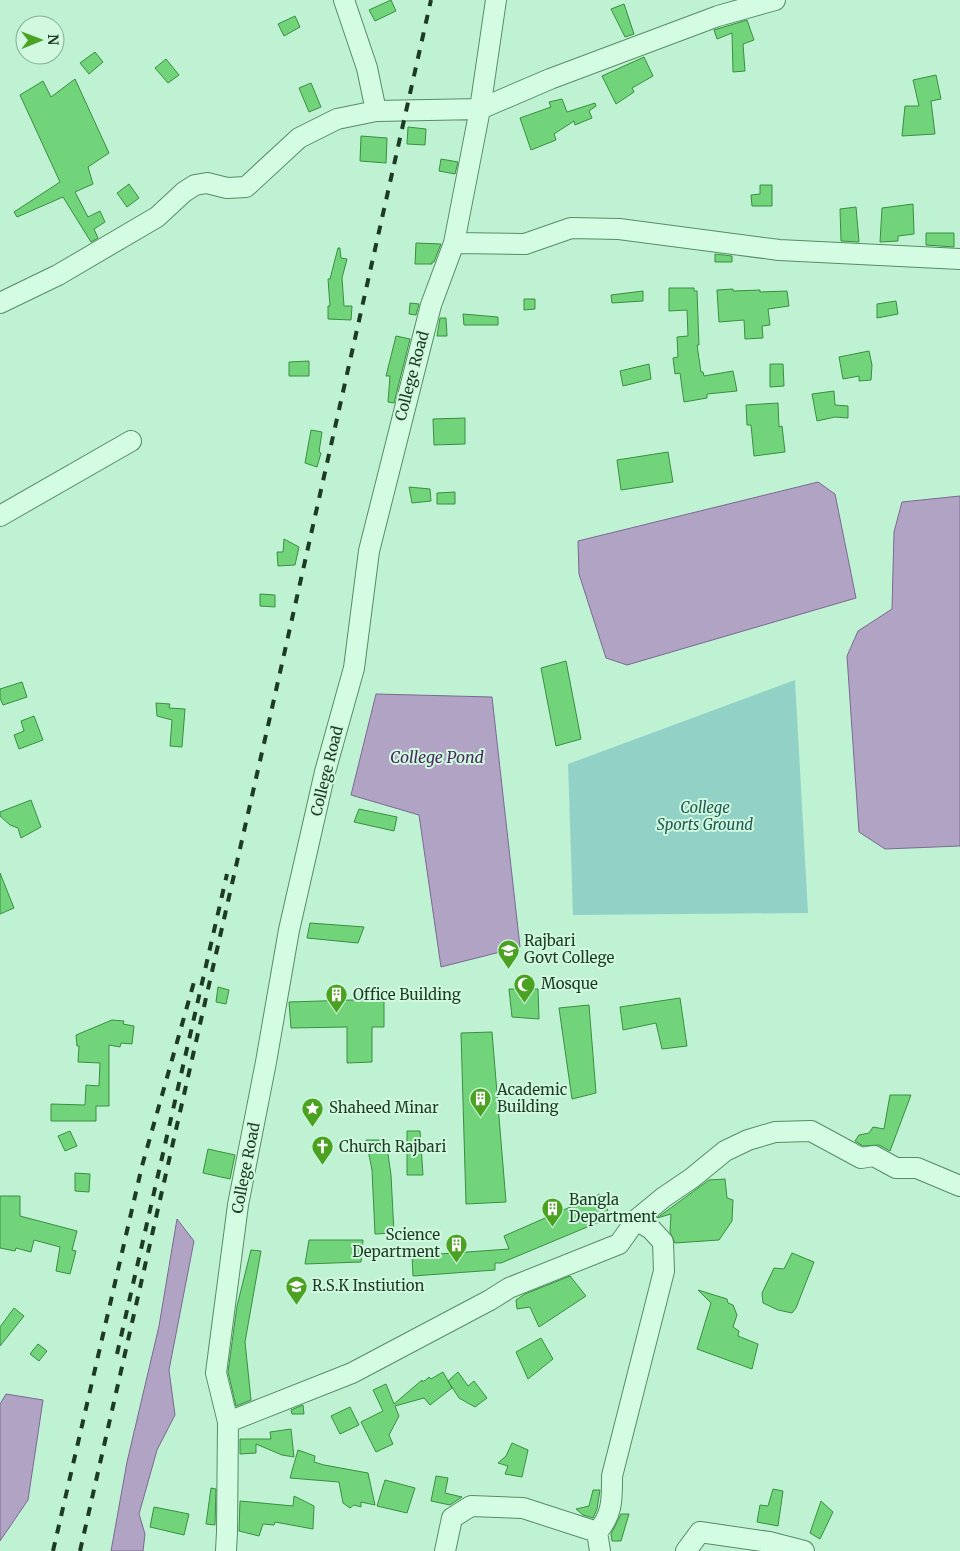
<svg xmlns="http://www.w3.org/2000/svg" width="960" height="1551" font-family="Merriweather,serif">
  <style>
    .green { fill: #92d1c5 }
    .water { fill: #b0a3c3; stroke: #7b6992 }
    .building { fill: #71d47b; stroke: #398e40 }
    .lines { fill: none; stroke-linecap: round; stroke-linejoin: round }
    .minor-casing { stroke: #568d62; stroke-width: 22 }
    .minor { stroke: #d3fce3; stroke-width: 20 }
    .rail { stroke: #1c3b21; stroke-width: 4; stroke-dasharray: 9 9; stroke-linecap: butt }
    .labels { text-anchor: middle; stroke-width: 4; stroke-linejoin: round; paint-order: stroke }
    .street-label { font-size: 15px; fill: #1c3b21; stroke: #d0f9e0 }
    .park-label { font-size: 15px; font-style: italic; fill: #205955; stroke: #d0f9e0 }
    .poi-label { font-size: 15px; fill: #1c3b21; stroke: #d0f9e0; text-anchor: start }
    .water-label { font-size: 16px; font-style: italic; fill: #49295c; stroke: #d0f9e0 }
  </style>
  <rect width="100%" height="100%" fill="#bff2d3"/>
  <path class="green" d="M795,680L808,913L573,915L568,764Z"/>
  <path class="water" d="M818,482L835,494L856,598L627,665L606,658L579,574L578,541Z
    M960,496V846L885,849L859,832L847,656L858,631L892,609L894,532L902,502Z
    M376,694L492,697L520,947L441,967L419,815L351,795Z
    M177,1219L194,1241L169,1370L175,1415L157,1450L139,1514L145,1534L143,1551H111L127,1462L159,1326Z
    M6,1394L43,1400L28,1500L0,1541V1404Z"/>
  <path class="building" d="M391,0L396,11L375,21L369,10Z
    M624,4L634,34L625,37L611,9Z
    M295,16L300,27L284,36L278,24Z
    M747,20L754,40L743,44L745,71L733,72L732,33L717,39L714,30Z
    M95,52L103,62L89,74L80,63Z
    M644,57L653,76L632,88L634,92L616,104L602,76Z
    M166,59L179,75L168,83L155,68Z
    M936,75L941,99L931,101L935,134L902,136L905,106H919L913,80Z
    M75,79L109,153L88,167L93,184L75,192L88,217L100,211L105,222L94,229L98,238L91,242L63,197L17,217L14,212L60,182L20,95L43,81L51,97Z
    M311,83L321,107L309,112L299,88Z
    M562,99L567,112L595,103L596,106L589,111L592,118L575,125L574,121L554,134L556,140L531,150L520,118L551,107L549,102Z
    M408,127L426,129L425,145L407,144Z
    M361,136L387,138L386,163L360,161Z
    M441,159L458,162L455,174L439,171Z
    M129,184L139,198L127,207L117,193Z
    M760,185H772V206H752L751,195L760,194Z
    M913,204L914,234L898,236V241L880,242L882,208Z
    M856,207L859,242L841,241L840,209Z
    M926,233H954V247L926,245Z
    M416,243L441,244L434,262H432V264H415Z
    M338,248H340L341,258L347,259L342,278L344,306H352L351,320L328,319V306H330L328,279H330Z
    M715,254L732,256V262H715Z
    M669,288H694V291H697L699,345H697L701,372H703L704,376L733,371L737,391L707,394V398L684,402L680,373L675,374L673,358L678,357L677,337L688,336L687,310L669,311Z
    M733,289V291L760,290V292L787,291L789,306L768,309L770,325L762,326L763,338L745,339L744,320L719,322L717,290Z
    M643,291V301L612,303L611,295Z
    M524,299H535V309L524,310Z
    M896,301L898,314L877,318V304Z
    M410,303L419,304L416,315L409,314Z
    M463,314L498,317V325H464Z
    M440,318H446L447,336H437Z
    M396,336L410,339L394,403L388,402L390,376H386Z
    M869,351L872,365L871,380L859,381V376L843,379L839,357Z
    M309,361V376H289V362Z
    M649,364L651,379L623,386L620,371Z
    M770,364H783L784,386L770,387Z
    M834,391L835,405L848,406V418L835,417L817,421L812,394Z
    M778,403L779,427L782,426L785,452L754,456L751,425H747L746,405Z
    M465,418V444L434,445L433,419Z
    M311,430L322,432L319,452L321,453L317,467L305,463Z
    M668,452L673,482L621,490L617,460Z
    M409,487L430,489L431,501L412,503Z
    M455,492V504H437V493Z
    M284,539L299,547L295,565L278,566L277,552H283Z
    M260,594L275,595V607L260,606Z
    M566,661L581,739L556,746L541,668Z
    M22,682L27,697L3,705L0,698V689Z
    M156,703L170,704L169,708L185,709L182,747L170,746L172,720L157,716Z
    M34,716L43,740L19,749L14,735L24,731L21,721Z
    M31,800L41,827L21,838L18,828L10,825L0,816V812Z
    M359,809L397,817L394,831L354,822Z
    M0,873L14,908L0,914Z
    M310,923L364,927L358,943L307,938Z
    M218,987L229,990L226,1004L216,1002Z
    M509,989H538L539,1019L512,1017Z
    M680,998L687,1046L662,1049L656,1023L623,1030L620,1007Z
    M384,999V1027H372V1062L347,1063V1027L291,1028L289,1002Z
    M589,1005L596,1093L572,1099L559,1008Z
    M112,1020L124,1021L123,1024L134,1026L132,1044L121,1043L120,1047L109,1045V1106H96V1121H51V1104L85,1105L86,1085L99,1086L100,1063L78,1062L79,1046H77L76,1035Z
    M492,1032L506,1202L466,1204L461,1033Z
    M890,1095H911L890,1151L879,1145L863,1146L855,1141L859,1135L869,1133L873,1127L884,1129Z
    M70,1131L77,1146L65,1151L58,1136Z
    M407,1131H420L423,1175H407Z
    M366,1140H386L391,1175L394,1233L375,1234L372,1170Z
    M208,1149L235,1155L230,1179L203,1173Z
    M75,1173L90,1174L89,1192L75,1191Z
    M725,1179L727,1198L733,1200L732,1221L719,1240L675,1243L670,1232L671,1214L657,1218L709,1180Z
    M600,1194L608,1211L601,1214L604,1220L501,1263H495V1270L413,1276L412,1256L509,1249L504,1236Z
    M0,1196H20V1216L77,1231L72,1250L76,1251L70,1274L56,1271L60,1247L34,1240L31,1252L16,1248L15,1251L0,1248Z
    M309,1240H363L361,1262L305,1264Z
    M251,1250L261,1251L245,1342L251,1400L236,1406L228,1372L237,1306Z
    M792,1253L814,1262L796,1308L792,1313L778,1310L763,1303L762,1293L774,1268L784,1269Z
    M570,1276L586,1296L539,1327L530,1307L517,1309L516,1300L525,1294Z
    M698,1290L727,1299L728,1303L733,1305L737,1315L733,1327L739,1331L738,1336L758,1344L752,1369L697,1349L711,1303Z
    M14,1308L24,1316L0,1346V1327Z
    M541,1338L553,1359L528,1379L516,1352Z
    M38,1344L47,1351L39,1361L30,1354Z
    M443,1372L452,1388L430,1405L424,1398L395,1406L399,1416L389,1435L393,1444L376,1452L361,1422L383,1411L373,1390L386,1384L394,1404L422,1380L423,1382L429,1377L431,1379Z
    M458,1372L468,1386L474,1381L487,1398L475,1407L459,1398L448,1381Z
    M303,1405L304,1414H292L291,1410Z
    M350,1407L359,1425L340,1434L331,1416Z
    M291,1429L294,1457L282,1455L256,1444V1453L240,1454V1439H271L270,1432Z
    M512,1443L528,1450L522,1477L505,1474L508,1466L498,1463L506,1456Z
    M298,1450L315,1456L314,1462L324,1465L368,1473L375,1505L361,1502V1507L354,1505L350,1508L343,1503L339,1482L290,1478Z
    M436,1476L448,1478L445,1493L462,1497L450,1505L431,1501Z
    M385,1480L415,1488L407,1513L377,1506Z
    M211,1488L216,1489L215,1525L206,1524Z
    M773,1489L783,1491L778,1526L757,1522L760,1505L768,1506Z
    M593,1490H600L597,1509L593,1518L583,1515L576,1509L589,1506Z
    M294,1496L314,1506L313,1529L275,1522L274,1525L263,1524L259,1536L239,1531L240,1501L293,1506Z
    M821,1501L833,1512L820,1539L810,1533Z
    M154,1507L189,1514L184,1535L150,1527Z
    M621,1514H629L621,1541H612L611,1534Z"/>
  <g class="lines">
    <defs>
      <path id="minor" d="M344,0L367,68L376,111
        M454,243L525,244L571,228L619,229L779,250L960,259
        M0,303L58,275L157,217L184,192L195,185L207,183L227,188L246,187L299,138L337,119L376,111L480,109L550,79L718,16L775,0
        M0,516L131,441
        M228,1422L352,1373L490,1300L509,1288L619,1244L636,1220L664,1197L692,1178L725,1151L748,1140L775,1132L811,1131L861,1158L874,1156L896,1168H917L960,1186
        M597,1532L600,1551
        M226,1551L227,1532L228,1422L216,1373L238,1205L266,1062L289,930L325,772L354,668L369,551L431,305L454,243L480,109L496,0
        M445,1551L452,1518L471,1506L523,1508L597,1532C613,1515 612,1498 612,1476L664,1271L663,1242L651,1229L636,1220
        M686,1551L700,1532L769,1542L804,1551"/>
    </defs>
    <use href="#minor" class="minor-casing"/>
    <use href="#minor" class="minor"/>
    <path class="rail" d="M117,1354L227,874
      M53,1551L142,1166L194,982
      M80,1551L270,717L431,0"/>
  </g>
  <defs>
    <symbol id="university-pin" viewBox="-11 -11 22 30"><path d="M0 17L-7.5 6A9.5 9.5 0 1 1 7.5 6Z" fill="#4aa220" stroke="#d0f9e0"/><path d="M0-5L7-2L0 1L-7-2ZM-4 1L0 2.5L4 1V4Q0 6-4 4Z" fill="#fff"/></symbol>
    <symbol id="mosque-pin" viewBox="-11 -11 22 30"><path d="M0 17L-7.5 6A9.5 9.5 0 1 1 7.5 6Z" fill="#4aa220" stroke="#d0f9e0"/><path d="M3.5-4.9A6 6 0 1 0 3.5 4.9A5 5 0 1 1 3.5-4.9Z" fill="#fff"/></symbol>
    <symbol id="building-pin" viewBox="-11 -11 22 30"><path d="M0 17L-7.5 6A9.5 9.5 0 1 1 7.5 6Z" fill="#4aa220" stroke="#d0f9e0"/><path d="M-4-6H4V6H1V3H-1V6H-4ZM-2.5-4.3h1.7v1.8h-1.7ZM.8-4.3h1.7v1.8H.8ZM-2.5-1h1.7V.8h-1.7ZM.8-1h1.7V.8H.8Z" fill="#fff"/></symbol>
    <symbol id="sight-pin" viewBox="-11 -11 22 30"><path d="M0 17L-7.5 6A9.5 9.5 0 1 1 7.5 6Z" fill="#4aa220" stroke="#d0f9e0"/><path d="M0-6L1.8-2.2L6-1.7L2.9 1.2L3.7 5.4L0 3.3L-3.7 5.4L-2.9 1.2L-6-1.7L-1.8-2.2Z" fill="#fff"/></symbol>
    <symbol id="church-pin" viewBox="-11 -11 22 30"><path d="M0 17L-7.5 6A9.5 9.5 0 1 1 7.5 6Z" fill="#4aa220" stroke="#d0f9e0"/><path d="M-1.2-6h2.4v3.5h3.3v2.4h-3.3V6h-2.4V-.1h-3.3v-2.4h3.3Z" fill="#fff"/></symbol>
    <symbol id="school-pin" viewBox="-11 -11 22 30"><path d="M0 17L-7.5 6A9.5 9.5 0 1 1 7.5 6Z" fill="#4aa220" stroke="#d0f9e0"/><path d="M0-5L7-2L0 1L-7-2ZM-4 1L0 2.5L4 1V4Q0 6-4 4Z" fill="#fff"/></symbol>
  </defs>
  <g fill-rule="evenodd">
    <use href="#university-pin" x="496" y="938" width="25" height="34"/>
    <use href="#mosque-pin" x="512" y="972" width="25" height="34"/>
    <use href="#building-pin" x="324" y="982" width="25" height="34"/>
    <use href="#building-pin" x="468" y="1086" width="25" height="34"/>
    <use href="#sight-pin" x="300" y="1096" width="25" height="34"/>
    <use href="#church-pin" x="310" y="1134" width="25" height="34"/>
    <use href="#building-pin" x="540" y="1196" width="25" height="34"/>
    <use href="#building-pin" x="444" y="1232" width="25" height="34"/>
    <use href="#school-pin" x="284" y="1274" width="25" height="34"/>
  </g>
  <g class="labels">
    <g class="street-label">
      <text transform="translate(412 376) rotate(-75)" y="5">College Road</text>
      <text transform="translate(327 771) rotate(-76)" y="5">College Road</text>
      <text transform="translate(246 1168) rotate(-79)" y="5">College Road</text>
    </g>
    <g class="park-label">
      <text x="705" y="813">College<tspan x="705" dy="17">Sports Ground</tspan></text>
    </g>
    <g class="poi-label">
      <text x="524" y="946">Rajbari<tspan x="524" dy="17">Govt College</tspan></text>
      <text x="541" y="989">Mosque</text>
      <text x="353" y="1000">Office Building</text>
      <text x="497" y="1095">Academic<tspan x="497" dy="17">Building</tspan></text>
      <text x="329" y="1113">Shaheed Minar</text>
      <text x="339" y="1152">Church Rajbari</text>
      <text x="569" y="1205">Bangla<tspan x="569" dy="17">Department</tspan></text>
      <text x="440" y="1240" text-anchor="end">Science<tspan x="440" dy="17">Department</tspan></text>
      <text x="312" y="1291">R.S.K Instiution</text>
    </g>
    <g class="water-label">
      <text x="437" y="763">College Pond</text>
    </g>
  </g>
  <g transform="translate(40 40) rotate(89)"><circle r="24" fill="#d0f9e0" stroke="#88ad94"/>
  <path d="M0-4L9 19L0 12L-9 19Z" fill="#4aa220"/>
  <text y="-8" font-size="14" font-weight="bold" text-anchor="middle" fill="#1c3b21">N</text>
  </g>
</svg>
